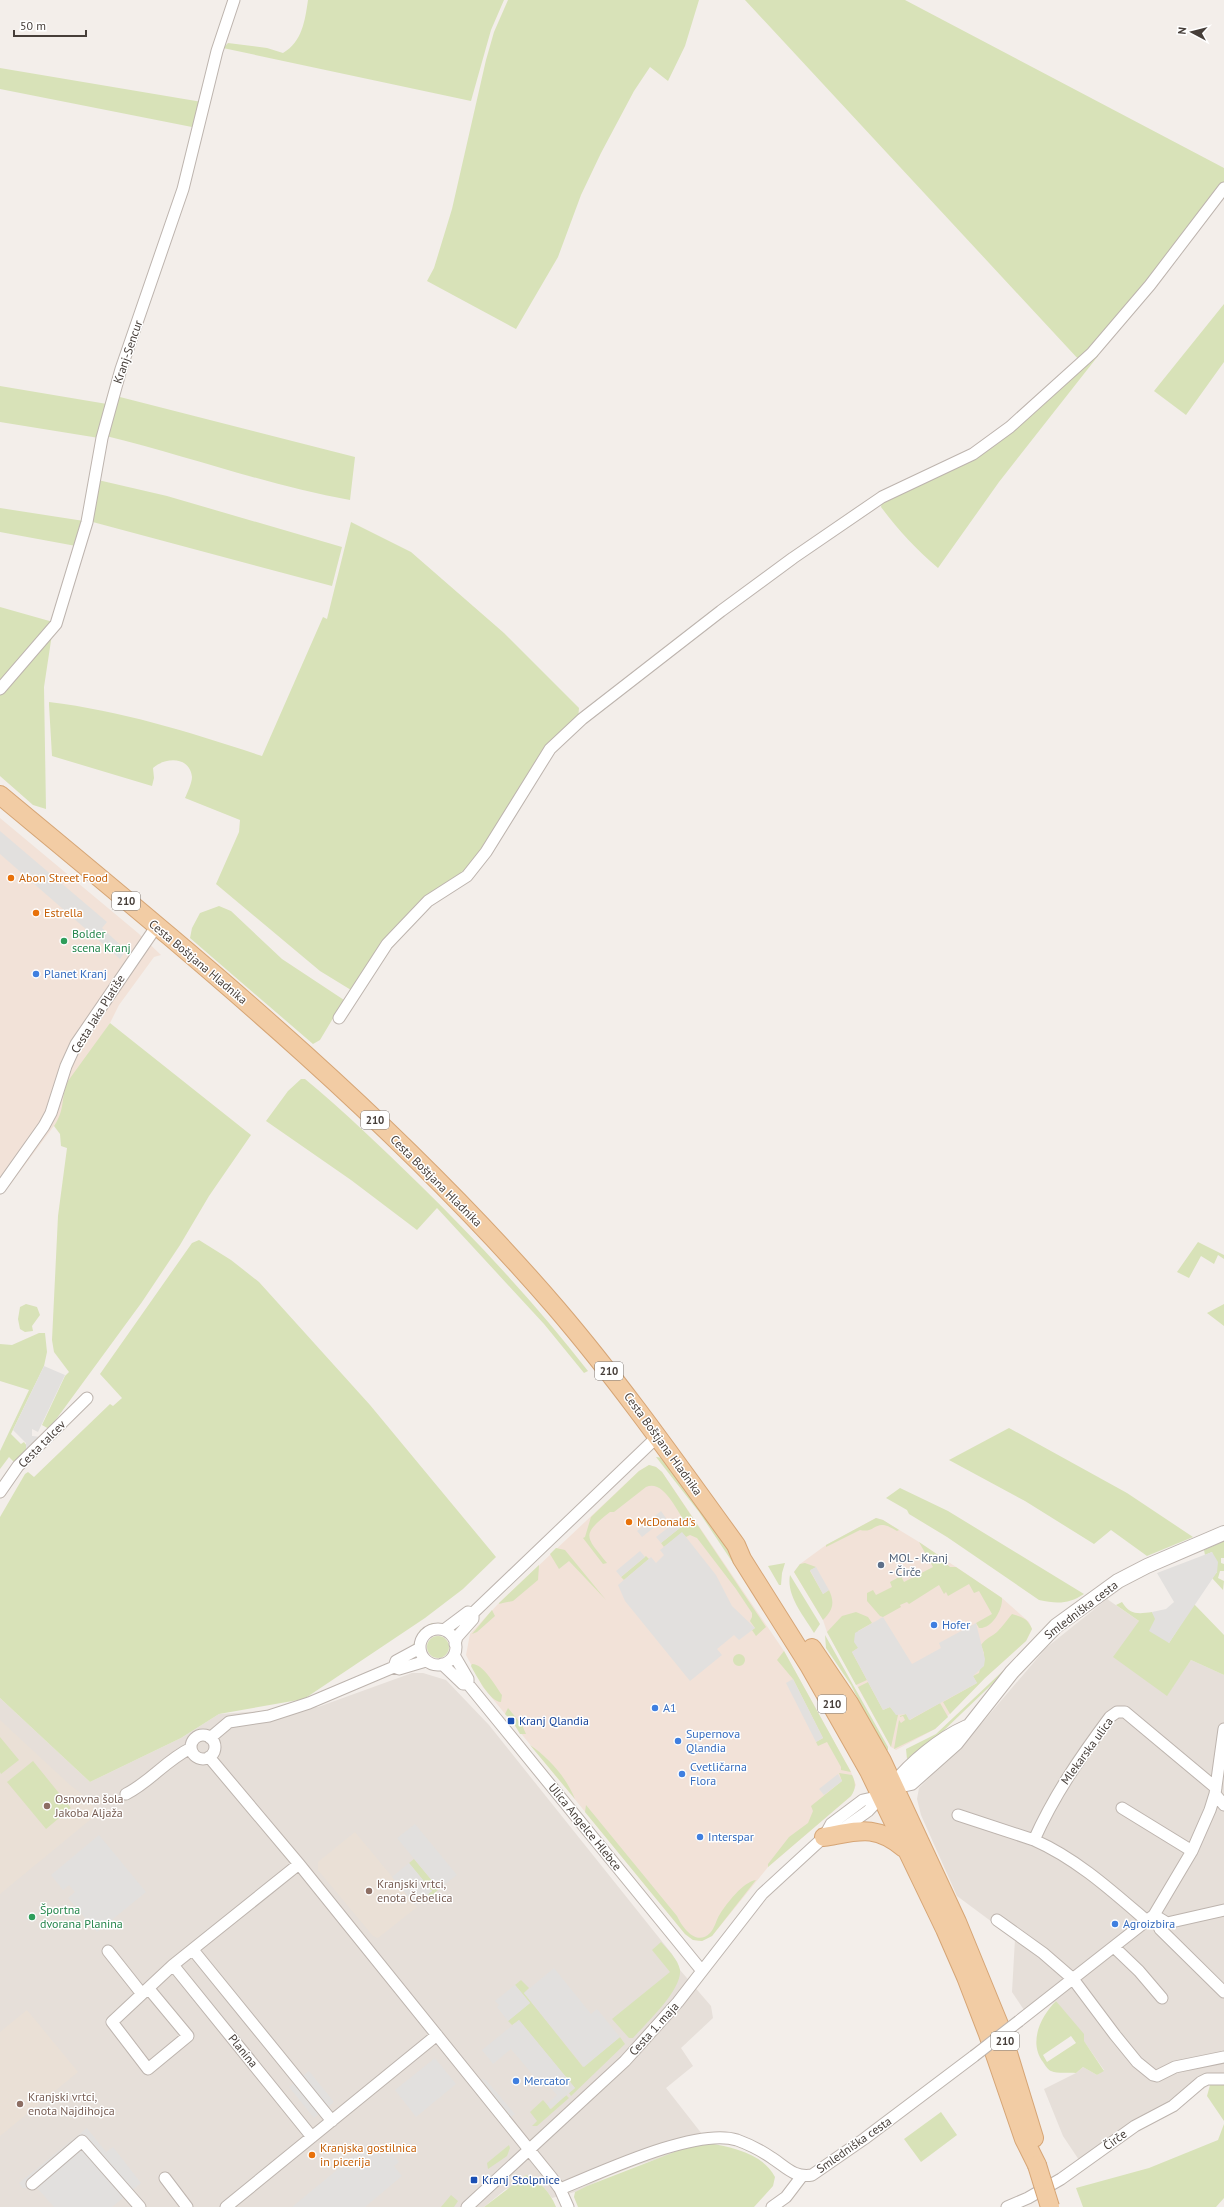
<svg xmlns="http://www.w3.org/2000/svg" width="1224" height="2207" font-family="'PT Sans',sans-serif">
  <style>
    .residential { fill: #e6dfd9 }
    .commercial { fill: #f2e2d8 }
    .education { fill: #eae0d6 }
    .green { fill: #d8e2b8; fill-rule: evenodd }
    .parking { fill: #e2e0de }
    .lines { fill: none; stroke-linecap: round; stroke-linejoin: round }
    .minor-casing { stroke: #bdb4ae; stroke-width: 13 }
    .tertiary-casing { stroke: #bdb4ae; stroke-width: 16 }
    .primary-casing { stroke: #d6a575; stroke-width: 20 }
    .minor { stroke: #fff; stroke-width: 11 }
    .tertiary { stroke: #fff; stroke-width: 14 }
    .primary { stroke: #f2cca4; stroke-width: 18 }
    .minor-bridge-casing { stroke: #bdb4ae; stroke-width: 13; stroke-linecap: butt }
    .primary-bridge-casing { stroke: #d6a575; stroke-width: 20; stroke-linecap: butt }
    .minor-bridge { stroke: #fff; stroke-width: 11 }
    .primary-bridge { stroke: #f2cca4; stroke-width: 18 }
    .food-dot { fill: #e8710a; stroke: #fff; stroke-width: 1.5 }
    .leisure-dot { fill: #2e9e5b; stroke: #fff; stroke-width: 1.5 }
    .shop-dot { fill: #3f7fe0; stroke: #fff; stroke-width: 1.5 }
    .service-dot { fill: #5c6f8a; stroke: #fff; stroke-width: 1.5 }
    .transit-dot { fill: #1a4fb4; stroke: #fff; stroke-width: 1.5 }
    .education-dot { fill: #8d6e63; stroke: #fff; stroke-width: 1.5 }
    .labels { text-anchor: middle; stroke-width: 3; stroke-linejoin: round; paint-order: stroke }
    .shield { fill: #fff; stroke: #7e7874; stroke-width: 1 }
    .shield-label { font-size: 11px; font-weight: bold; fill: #463e39 }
    .street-label { font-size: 12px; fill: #463e39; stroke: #fff }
    .food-label { font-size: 12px; fill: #c56008; stroke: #fff; text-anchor: start }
    .leisure-label { font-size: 12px; fill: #27864d; stroke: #fff; text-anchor: start }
    .shop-label { font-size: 12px; fill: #366cbe; stroke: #fff; text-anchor: start }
    .service-label { font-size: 12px; fill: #4e5e75; stroke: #fff; text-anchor: start }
    .transit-label { font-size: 12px; fill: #164399; stroke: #fff; text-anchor: start }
    .education-label { font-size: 12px; fill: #785e54; stroke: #fff; text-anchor: start }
  </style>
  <rect width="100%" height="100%" fill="#f3eeea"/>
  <path class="residential" d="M1107,1599L1139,1621L1167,1695L1191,1660L1224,1675V2085H1210L1184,2100L1083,2166L1063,2136L1044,2089L1076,2073L1083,2067L1097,2075L1104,2070L1056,2001L1030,2019L1012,1992L1015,1939L957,1896L921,1815L917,1799L919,1788L982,1723L1046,1648Z
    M412,1673H423L446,1680L489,1725L672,1954L680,1970L711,2006L713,2018L681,2048L693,2066L666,2088L709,2143L638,2165L609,2176L575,2192L552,2198L539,2181L506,2189L484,2207H0V1698L90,1782L181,1738L219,1714L318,1707Z"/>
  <path class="commercial" d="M0,818L138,933L161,955L154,957L119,1005L110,1023L65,1089L62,1115L10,1185L0,1195Z
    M649,1465L656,1467L662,1472L784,1651L851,1772L856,1785L851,1796L768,1867L712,1936L702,1941L693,1940L685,1934L483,1687L466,1655L470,1634L498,1604L639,1471Z
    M876,1518L883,1520L919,1542L1002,1598L1029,1622L1032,1629L1026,1641L985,1678L935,1729L896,1750L891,1747L827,1632L823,1620L794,1572L800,1564L826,1545Z"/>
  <path class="education" d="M0,1720L70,1785L91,1801L94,1810L91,1819L0,1894Z
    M355,1832L417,1907L378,1938L373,1936L318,1870V1862Z
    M27,2010L78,2072L0,2136V2032Z"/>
  <path class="green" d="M308,0H504L491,30L471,101L223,48L228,43L267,48L283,53C302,42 305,21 308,0Z
    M508,0H699L685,46L668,81L650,67L634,91L601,153L581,195L558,257L516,329L427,281L434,268L452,209L486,60L494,32Z
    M745,0H905L1224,168V185L1165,260L1080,361Z
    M0,68L202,102L197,128L0,89Z
    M1224,304V362L1186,415L1154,391Z
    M1098,356L999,482L938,568C916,549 898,530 881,507L882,502L981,452L1092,357Z
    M0,386L107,404L99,438L0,422Z
    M116,396L355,457L350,500C267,485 188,456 106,436Z
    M98,480L167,496L342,547L332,586L89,521Z
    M0,508L84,521L76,546L0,532Z
    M351,522L411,552L504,633L579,708L578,719L543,766L490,855L431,903L366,970L351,990L320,971L216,884L239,832L240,820L185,798C187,793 192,783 192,777C190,756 165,757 153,768L154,778L152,786L52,756L49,705V702C123,711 192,733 262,756L323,617L327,619Z
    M0,607L53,622L0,685Z
    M52,634L44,687L46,809L33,805L0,776V695L10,680Z
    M219,906L231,911L282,959L344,1000L320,1040L313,1044L190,938L192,928L200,913Z
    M110,1023L251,1135L209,1196L180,1245L142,1302L49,1429L42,1425L65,1376L69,1372L54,1352L52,1340L58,1216L67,1148L61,1146L60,1134L54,1126C66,1108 60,1098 68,1081Z
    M301,1079H305C345,1112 382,1148 419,1184C479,1243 536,1304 588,1371L584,1373L544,1324L437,1208L417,1230L351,1180L266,1121L288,1091Z
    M199,1240L231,1260L259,1282L370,1405L496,1557L463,1589L425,1618L304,1699L219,1714L181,1738L90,1782L0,1698V1517L25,1474L28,1472L34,1477L110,1404L113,1406L122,1398L100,1374L192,1243Z
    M1198,1242L1224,1255V1259L1218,1255L1214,1264L1201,1256L1189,1278L1177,1272Z
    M26,1304L37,1307L40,1315L32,1326L33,1331L25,1332L20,1329L18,1319L20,1307Z
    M1224,1304V1326L1207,1313Z
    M39,1333H45L47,1352L44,1366L11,1434L21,1444L24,1442L27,1446L26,1451L15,1463L9,1457L0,1469V1451L29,1390L0,1381V1344L12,1345Z
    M1009,1428L1127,1493L1193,1537L1147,1556L1111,1530L1094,1544L1025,1501L949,1460Z
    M656,1457L664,1458L704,1507L767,1614L699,1512Z
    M649,1465L656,1467L662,1472L766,1627L756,1636L752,1630L755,1628L750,1621L752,1617V1613L736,1589L697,1538L690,1535L686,1537L682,1533L664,1547L661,1543L686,1523C677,1512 664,1479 646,1487L614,1512H610C581,1535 585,1536 607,1563L603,1564L583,1538L585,1537L591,1517L639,1471Z
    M900,1488L948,1511L1084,1594C1069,1604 1057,1604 1039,1600L947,1537L909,1514L907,1510L886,1498Z
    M876,1518L883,1520L899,1530L897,1531C874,1516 877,1534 860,1530L826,1547V1545Z
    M1224,1541V1558H1221V1563L1224,1564V1571H1220L1218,1578L1224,1581L1223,1590L1212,1578L1217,1572L1212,1552L1205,1555L1204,1550Z
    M919,1542L941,1557L942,1560L950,1567H956L1002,1598C1003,1609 992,1629 979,1628L976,1623L992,1614L979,1591L974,1593L969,1584L948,1596L946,1592L944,1594L939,1585L909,1604L907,1602L900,1605L901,1607L883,1617L880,1616L867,1601V1593L873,1590L876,1595L892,1587L890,1582L901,1576L904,1582L933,1567Z
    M556,1548L565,1550L606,1600L569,1561L559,1569L550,1554Z
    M646,1556L649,1559L624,1580L621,1577Z
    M785,1563L782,1573L781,1585H779L768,1566Z
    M805,1563L816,1567L810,1571L823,1594L829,1590C835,1603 833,1610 823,1620L794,1572L800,1564Z
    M539,1565L538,1580L513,1601L498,1604Z
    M790,1575L820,1624L814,1633C804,1616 786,1596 790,1575Z
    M1122,1602C1130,1615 1138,1614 1152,1612L1169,1643L1194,1604L1224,1635V1675L1191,1660L1167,1696L1113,1657L1139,1621L1116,1605Z
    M492,1610L495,1616L477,1632L472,1634Z
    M856,1612L868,1617L872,1623L858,1631V1648L852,1652L867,1680L856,1685L827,1632L842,1616Z
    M1012,1614C1023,1617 1028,1619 1032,1629L1026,1641L985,1678L950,1714L943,1702L977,1683L973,1676L979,1673L984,1653L981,1645C986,1638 991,1637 997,1632C1003,1626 1007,1620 1012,1614Z
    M432,1623H448L446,1626C418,1625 426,1634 411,1649L420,1630Z
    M825,1635L888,1747V1750L884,1752L851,1685L826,1648Z
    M427 1647a11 11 0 1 1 22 0a11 11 0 1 1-22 0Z
    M784,1651L851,1772L841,1770V1767L827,1742L818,1746L816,1742L823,1738L793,1679L777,1660Z
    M733 1660a6 6 0 1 1 12 0a6 6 0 1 1-12 0Z
    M472,1664C484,1664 495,1686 502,1695L501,1702C490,1702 476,1675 471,1666Z
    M1007,1667L1009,1668L938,1736L907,1759L906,1749L936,1734Z
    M868,1682L883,1710L890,1707L898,1715L891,1747L858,1687Z
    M940,1703L948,1717L935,1729L894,1749L899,1720L901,1723L905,1720L903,1716L900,1717V1716L906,1714L910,1720Z
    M508,1708L522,1725L526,1734H520L513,1722L505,1714Z
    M0,1737L19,1760L1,1774L0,1772Z
    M530,1745C549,1758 566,1777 575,1799Z
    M33,1761L71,1808L46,1829L7,1782Z
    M839,1773L852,1775C856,1783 856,1789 851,1796L768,1867V1864L789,1837L808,1823L813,1811L811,1806L842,1781Z
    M586,1805L677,1916C682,1927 696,1947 710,1933C715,1928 716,1920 720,1914C727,1903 743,1882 756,1880L712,1936L702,1941L693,1940L685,1934L585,1812Z
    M414,1859L439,1889L430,1897L428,1894L432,1891L409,1863Z
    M661,1942C668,1950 678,1959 680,1970C682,1990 646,2023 633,2038H629L612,2019L670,1972L652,1950Z
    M521,1980L529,1988L524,1993L583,2067L620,2037L625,2044L571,2096L569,2093L575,2088L519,2020L512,2025L508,2021L530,2003L515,1985Z
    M1056,2001L1084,2034V2041L1104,2071L1097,2075L1083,2067L1076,2073C1069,2072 1058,2074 1051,2071C1048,2070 1045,2065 1043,2062C1028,2042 1041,2016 1056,2001ZM1071,2036L1076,2043L1047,2062L1043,2055Z
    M1210,2085H1224V2121L1207,2096Z
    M566,2095L569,2098L537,2126H532L537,2121L530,2112L543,2100L551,2109Z
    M941,2112L957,2135L921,2162L904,2139Z
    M1224,2124V2198L1216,2207H1083L1076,2188L1149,2168L1218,2140Z
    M709,2143C734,2148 762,2153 775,2177L773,2186L754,2207H578L574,2197L575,2192L587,2186L690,2146Z
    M509,2145L510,2148L507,2156L488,2169L487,2163Z
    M526,2175C541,2182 550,2192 556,2207H484Z
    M451,2195L458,2201L454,2207H441Z"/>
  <path class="parking" d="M0,831L107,922L102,928L126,950L120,959L0,854Z
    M44,1366L65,1375L38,1432L32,1429V1436L41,1437L26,1451V1443L13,1430Z
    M661,1511L666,1518L642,1537L637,1531Z
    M682,1517L686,1523L661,1543L656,1537Z
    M682,1532L716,1575L732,1606L755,1628L739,1640L734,1635L717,1649L722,1655L690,1681L625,1601L618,1585L651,1557L656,1563L664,1555L660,1550Z
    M640,1551L645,1557L621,1577L616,1571Z
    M1212,1552L1218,1562L1217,1572L1169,1643L1149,1631L1155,1619L1152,1612L1166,1609L1174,1602L1157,1573Z
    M816,1567L829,1590L823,1594L810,1570Z
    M883,1617L912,1664L941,1648L939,1643L976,1623L985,1659L984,1666L973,1676L977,1683L909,1720L906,1714L896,1715L890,1707L883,1710L852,1652L858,1648L854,1642L855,1633Z
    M793,1679L823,1738L816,1742L786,1683Z
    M838,1774L842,1781L824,1795L819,1789Z
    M415,1824L457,1875L439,1889L397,1838Z
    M99,1835L146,1892L97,1932L68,1898L75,1892L69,1885L63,1890L51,1875Z
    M409,1863L432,1891L415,1905L392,1877Z
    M554,1968L591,2014L597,2009L620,2037L584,2067L524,1993Z
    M515,1985L530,2003L508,2021L497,2007L499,2005L495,2001Z
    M519,2020L575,2088L550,2109L547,2104L557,2095L547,2084L543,2087L511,2049L493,2064L482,2050Z
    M435,2058L456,2084L416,2117L395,2090Z
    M309,2071L334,2102L314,2118L289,2087Z
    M481,2079L486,2080L515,2114L511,2117Z
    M87,2128L106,2152L113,2147L141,2183L112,2207H54L38,2189L23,2188L19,2183Z
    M372,2141L377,2148L384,2144L399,2162L394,2166L402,2176L365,2207H292Z"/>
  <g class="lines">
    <defs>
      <path id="minor" d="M0,689L56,624L87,522L102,438L121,369L183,189L217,51L234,0
        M339,1018L387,944L428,901L467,876L486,852L550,749L582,719L721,611L793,558L882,497L973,454L1010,427L1092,353L1150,285L1224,188
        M0,1188L44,1126L51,1113L66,1066L76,1044L156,927
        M0,1492L18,1466L87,1398
        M420 1647a18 18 0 1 1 36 0a18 18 0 1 1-36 0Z
        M444,1630L468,1612L473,1613L657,1437
        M455,1644L457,1637L473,1619V1613
        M454,1655L468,1679V1684
        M442,1664L463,1684H468
        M394,1667L396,1661L420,1648
        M468,1684L702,1971
        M191 1747a12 12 0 1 1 24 0a12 12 0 1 1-24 0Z
        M210,1738L229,1722L269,1716L309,1703L394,1667L399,1669L426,1661
        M209,1757L299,1864L552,2178L560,2189L568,2207
        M126,1794C150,1782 166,1760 191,1748
        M1215,1794L1224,1805
        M1122,1808L1192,1851
        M958,1815L1034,1840C1054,1795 1081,1756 1110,1717L1117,1712H1125L1216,1788
        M840,1831L868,1811L883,1795
        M1034,1840C1077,1859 1112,1891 1148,1922
        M1154,1915L1160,1929L1224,1992
        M1154,1915L1167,1923L1224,1910
        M997,1920L1043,1953L1073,1979L1115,2035L1137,2062L1153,2075L1157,2076L1175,2067L1224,2057
        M1115,1948L1139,1971L1162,1998
        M193,1950L332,2121
        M108,1951L142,1994
        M173,1965L312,2137
        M149,1989L188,2036L148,2069L112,2022L173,1965L299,1864
        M1019,2021L1154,1915L1192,1851L1210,1810L1215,1794L1224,1729
        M165,2178L187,2207
        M32,2184L82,2141L140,2207
        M560,2189C600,2173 696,2127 737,2140C748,2144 762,2151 772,2158C786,2167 794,2178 812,2175L864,2139L974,2056
        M226,2207L437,2035
        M467,2207L625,2061L678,2002L762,1894L824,1837L831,1824L863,1800L881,1796
        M772,2207L786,2197L802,2176
        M1007,2207L1028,2198L1061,2179L1135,2126L1173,2106L1201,2082L1207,2079H1224"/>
      <path id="tertiary" d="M892,1787L911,1783L956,1743L1012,1672L1056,1626L1118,1581L1147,1566L1224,1533
        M892,1787C911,1763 940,1739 967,1727"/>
      <path id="primary" d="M0,795C194,956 392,1117 557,1309C621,1384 678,1465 736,1545L742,1559L810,1667L869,1771L945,1929L966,1977L988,2034L1024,2139L1037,2165
        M812,1648L849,1703L882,1761L957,1922L1000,2027L1034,2138
        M824,1837C859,1831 875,1824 904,1848"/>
    </defs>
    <use href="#minor" class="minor-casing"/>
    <use href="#tertiary" class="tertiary-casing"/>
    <use href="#primary" class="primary-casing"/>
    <use href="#minor" class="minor"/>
    <use href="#tertiary" class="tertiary"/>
    <use href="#primary" class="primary"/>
    <defs>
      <path id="minor-bridge" d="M974,2056L1019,2021"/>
      <path id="primary-bridge" d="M1037,2165L1050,2207"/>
    </defs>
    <use href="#minor-bridge" class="minor-bridge-casing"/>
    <use href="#primary-bridge" class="primary-bridge-casing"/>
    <use href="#minor-bridge" class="minor-bridge"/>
    <use href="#primary-bridge" class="primary-bridge"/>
  </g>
  <g class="food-dot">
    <circle cx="11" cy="878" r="4"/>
    <circle cx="36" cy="913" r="4"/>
    <circle cx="629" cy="1522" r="4"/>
    <circle cx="312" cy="2155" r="4"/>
  </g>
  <g class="leisure-dot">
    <circle cx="64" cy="941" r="4"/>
    <circle cx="32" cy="1917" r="4"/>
  </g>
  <g class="shop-dot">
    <circle cx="36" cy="974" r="4"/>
    <circle cx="934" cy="1625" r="4"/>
    <circle cx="655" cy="1708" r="4"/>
    <circle cx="678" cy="1741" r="4"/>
    <circle cx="682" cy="1774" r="4"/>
    <circle cx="700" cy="1837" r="4"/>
    <circle cx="1115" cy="1924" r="4"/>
    <circle cx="516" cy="2081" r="4"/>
  </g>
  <circle class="service-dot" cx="881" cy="1565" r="4"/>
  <g class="transit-dot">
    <rect x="507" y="1717" width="8" height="8" rx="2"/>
    <rect x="470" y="2176" width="8" height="8" rx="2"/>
  </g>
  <g class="education-dot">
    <circle cx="47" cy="1806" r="4"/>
    <circle cx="369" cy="1891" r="4"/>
    <circle cx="20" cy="2104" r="4"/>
  </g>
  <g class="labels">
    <g class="shield">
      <rect x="112" y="892" width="28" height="18" rx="3"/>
      <rect x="361" y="1111" width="28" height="18" rx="3"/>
      <rect x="595" y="1362" width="28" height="18" rx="3"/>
      <rect x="818" y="1695" width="28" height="18" rx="3"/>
      <rect x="991" y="2032" width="28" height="18" rx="3"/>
    </g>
    <g class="shield-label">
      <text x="126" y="905">210</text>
      <text x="375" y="1124">210</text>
      <text x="609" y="1375">210</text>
      <text x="832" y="1708">210</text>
      <text x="1005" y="2045">210</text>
    </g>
    <g class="street-label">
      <text transform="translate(128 352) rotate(-71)" y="4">Kranj-Sencur</text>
      <text transform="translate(198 962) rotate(40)" y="4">Cesta Boštjana Hladnika</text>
      <text transform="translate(98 1014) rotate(-58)" y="4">Cesta Jaka Platiše</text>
      <text transform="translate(436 1181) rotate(45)" y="4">Cesta Boštjana Hladnika</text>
      <text transform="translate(42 1444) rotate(-45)" y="4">Cesta talcev</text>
      <text transform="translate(663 1444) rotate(54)" y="4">Cesta Boštjana Hladnika</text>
      <text transform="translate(1081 1610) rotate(-37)" y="4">Smledniška cesta</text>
      <text transform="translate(1087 1751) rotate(-54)" y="4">Mlekarska ulica</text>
      <text transform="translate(585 1827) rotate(51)" y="4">Ulica Angelce Hlebce</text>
      <text transform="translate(654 2029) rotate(-48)" y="4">Cesta 1. maja</text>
      <text transform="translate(243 2051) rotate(51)" y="4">Planina</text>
      <text transform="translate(1115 2140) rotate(-36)" y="4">Čirče</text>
      <text transform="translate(854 2145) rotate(-35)" y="4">Smledniška cesta</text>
    </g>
    <g class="food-label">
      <text x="19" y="882">Abon Street Food</text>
      <text x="44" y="917">Estrella</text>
      <text x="637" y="1526">McDonald's</text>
      <text x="320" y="2152">Kranjska gostilnica<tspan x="320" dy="14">in picerija</tspan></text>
    </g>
    <g class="leisure-label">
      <text x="72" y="938">Bolder<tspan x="72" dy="14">scena Kranj</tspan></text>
      <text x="40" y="1914">Športna<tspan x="40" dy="14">dvorana Planina</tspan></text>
    </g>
    <g class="shop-label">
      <text x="44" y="978">Planet Kranj</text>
      <text x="942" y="1629">Hofer</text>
      <text x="663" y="1712">A1</text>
      <text x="686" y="1738">Supernova<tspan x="686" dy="14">Qlandia</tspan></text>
      <text x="690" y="1771">Cvetličarna<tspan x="690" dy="14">Flora</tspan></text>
      <text x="708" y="1841">Interspar</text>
      <text x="1123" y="1928">Agroizbira</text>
      <text x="524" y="2085">Mercator</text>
    </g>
    <g class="service-label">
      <text x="889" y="1562">MOL - Kranj<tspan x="889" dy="14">- Čirče</tspan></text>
    </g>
    <g class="transit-label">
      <text x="519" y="1725">Kranj Qlandia</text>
      <text x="482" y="2184">Kranj Stolpnice</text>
    </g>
    <g class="education-label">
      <text x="55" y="1803">Osnovna šola<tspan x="55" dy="14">Jakoba Aljaža</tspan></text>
      <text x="377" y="1888">Kranjski vrtci,<tspan x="377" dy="14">enota Čebelica</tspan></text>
      <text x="28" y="2101">Kranjski vrtci,<tspan x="28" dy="14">enota Najdihojca</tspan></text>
    </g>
  </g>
  <g transform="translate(1192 32) rotate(277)" stroke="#ffffff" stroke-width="3" paint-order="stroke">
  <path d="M0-3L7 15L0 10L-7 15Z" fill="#463e39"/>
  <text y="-6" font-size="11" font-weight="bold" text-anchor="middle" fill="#463e39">N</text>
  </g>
  <path d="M14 30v6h72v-6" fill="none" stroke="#463e39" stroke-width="2"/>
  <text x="20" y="30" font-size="12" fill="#463e39" stroke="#ffffff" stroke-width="3" paint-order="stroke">50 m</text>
</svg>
